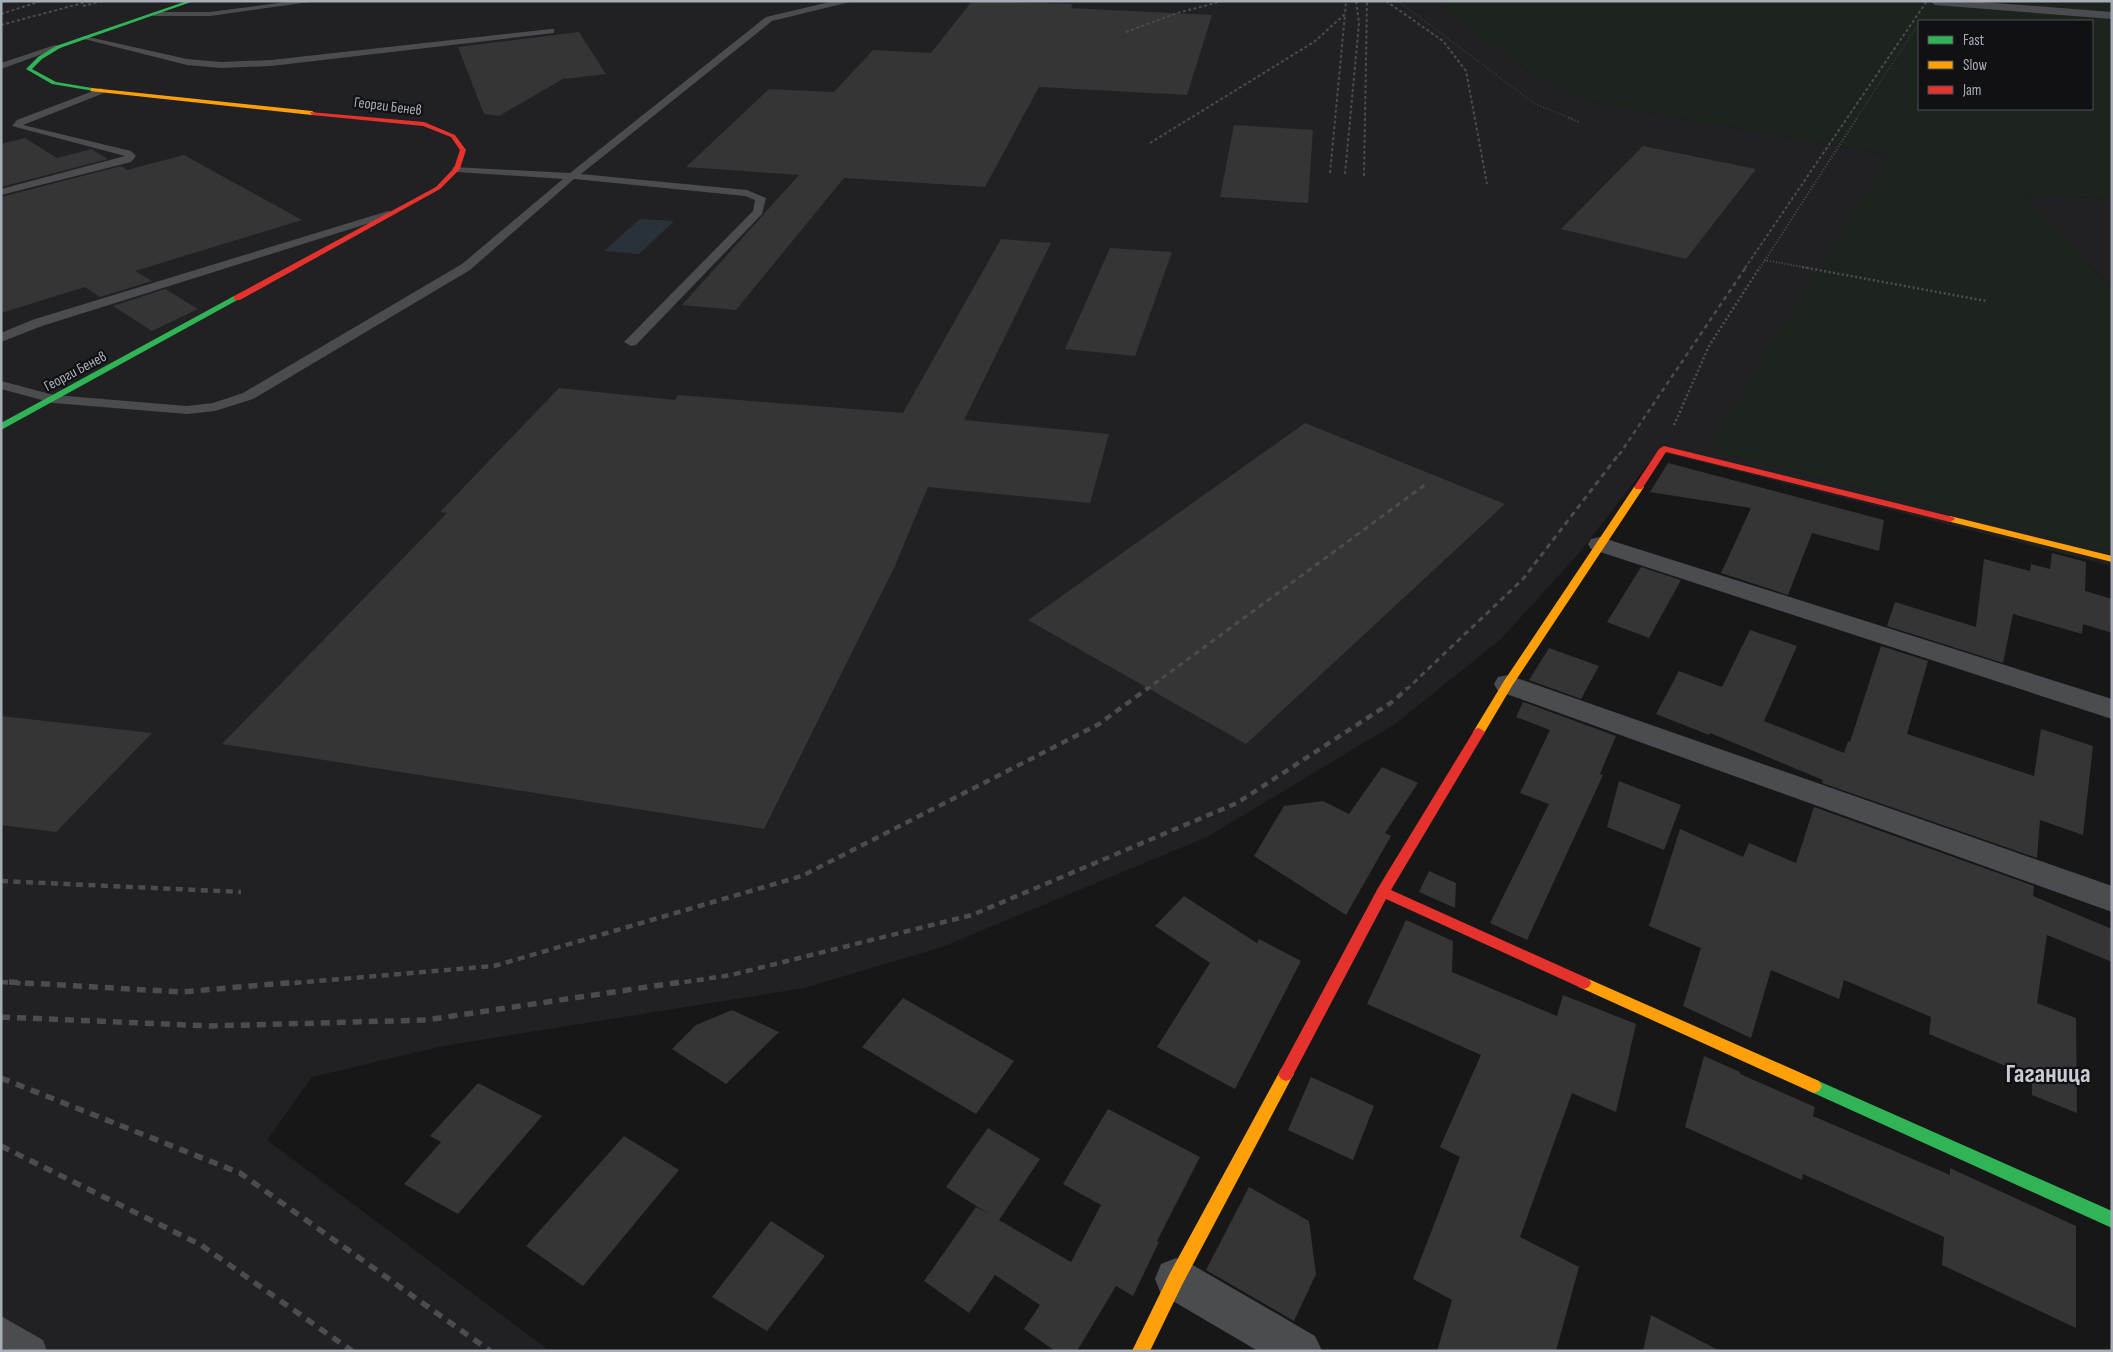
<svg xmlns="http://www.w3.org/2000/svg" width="2113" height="1352" font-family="'Sofia Sans Condensed',sans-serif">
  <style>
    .built { fill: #212123 }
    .green { fill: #1d241e; fill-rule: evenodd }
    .water { fill: #2a3239 }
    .building { fill: #353536 }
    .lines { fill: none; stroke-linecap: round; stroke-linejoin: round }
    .path-far2 { stroke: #4d4e52; stroke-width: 1; stroke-dasharray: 1 2; stroke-linecap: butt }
    .path-far1 { stroke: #4d4e52; stroke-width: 2; stroke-dasharray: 1 2; stroke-linecap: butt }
    .path { stroke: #4d4e52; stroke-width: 2.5; stroke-dasharray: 2 2.5; stroke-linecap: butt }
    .lane { fill: #4b4c50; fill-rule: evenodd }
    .street { fill: #4b4c50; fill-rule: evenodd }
    .fast { fill: #30b455; fill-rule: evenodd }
    .slow { fill: #ff9f0a; fill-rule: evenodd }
    .jam { fill: #e5322d; fill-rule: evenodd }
    .rail-far4 { stroke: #4b4c4f; stroke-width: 2; stroke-dasharray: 3 2.5; stroke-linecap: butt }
    .rail-far3 { stroke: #4b4c4f; stroke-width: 2.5; stroke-dasharray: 4.5 4; stroke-linecap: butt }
    .rail-far2 { stroke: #4b4c4f; stroke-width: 3; stroke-dasharray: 5.5 4.5; stroke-linecap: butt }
    .rail-far1 { stroke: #4b4c4f; stroke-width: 4.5; stroke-dasharray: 7 5.5; stroke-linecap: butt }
    .rail { stroke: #4b4c4f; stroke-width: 5.5; stroke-dasharray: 9 7; stroke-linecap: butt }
    .labels { text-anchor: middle; stroke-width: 4.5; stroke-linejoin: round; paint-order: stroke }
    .far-street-label { font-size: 15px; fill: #a8adb8; stroke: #111113 }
    .near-district-label { font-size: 26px; font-weight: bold; fill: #c9ccd4; stroke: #111113 }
  </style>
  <rect width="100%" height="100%" fill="#171717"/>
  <path class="built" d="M1,1H1435L1530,73L1585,101L1889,155L1707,449L2112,554V566L1658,451L1580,552L1501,639L1395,724L1207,837L942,947L804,988L443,1046L312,1077L267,1140L550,1351H1Z
    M2024,194L2112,199V289Z"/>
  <path class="green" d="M1435,1H2112V199L2024,194L2112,289V554L1707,449L1889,155L1585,101L1530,73ZM1919,21H2092V109H1919Z"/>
  <path class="water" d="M640,219L674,221L639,254L604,251Z"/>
  <path class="building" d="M972,1L1073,4L1071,8L1212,15L1187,95L1039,87L985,187L844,178L736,310L682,305L799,175L686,167L769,89L834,92L873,50L931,53Z
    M579,32L606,74L563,79L499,116L484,114L458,47Z
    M1234,125L1313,130L1308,203L1220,197Z
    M25,138L57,158L91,149L108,159L1,187V144Z
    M1643,146L1756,169L1686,259L1561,229Z
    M184,155L302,220L135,271L152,281L100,297L85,287L1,313V197L121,166L127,170Z
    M1001,239L1051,243L964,420L1109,434L1090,503L928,487L894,568L764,829L222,744L447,513L440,512L559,388L675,400L678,395L903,413Z
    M1110,248L1172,252L1135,356L1065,349Z
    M165,289L198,309L152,331L113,306Z
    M1305,423L1505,504L1246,744L1028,620Z
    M1668,463L1884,520L1879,551L1812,533L1788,595L1721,573L1751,508L1650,492Z
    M2052,553L2086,562L2085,591L2112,599V633L2083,624L2082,634L2013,614L2003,663L1887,626L1895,602L1976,627L1984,559L2030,571L2031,564L2050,569Z
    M1641,567L1681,580L1649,638L1607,622Z
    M1750,630L1797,646L1764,721L1844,753L1848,741L1850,742L1881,646L1928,661L1907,734L2034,776L2041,729L2093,746L2083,835L2040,820L2037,858L1822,783L1823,780L1710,733L1709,735L1656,714L1679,671L1722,687Z
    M1549,648L1599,666L1581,699L1529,680Z
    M1523,702L1616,736L1600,774L1603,775L1527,940L1490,923L1549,804L1520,793L1550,730L1516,717Z
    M1,716L152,733L56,832L1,825Z
    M1382,767L1418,783L1385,833L1391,836L1346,915L1254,856L1284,806L1323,801L1349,814Z
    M1619,781L1681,805L1664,850L1607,827Z
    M1814,807L2034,886L2033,896L2112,929V962L2047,935L2037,1003L2076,1018L2077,1113L2032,1095V1077L1929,1034L1931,1017L1844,980L1839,999L1771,970L1751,1038L1683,1006L1701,948L1649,926L1680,829L1743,857L1749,843L1796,863Z
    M1429,871L1456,883L1455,908L1419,892Z
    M1184,896L1257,943L1259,939L1301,961L1235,1089L1157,1047L1210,963L1155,926Z
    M1406,920L1453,941L1452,972L1557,1016L1563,995L1636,1024L1616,1112L1572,1093L1520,1237L1579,1267L1556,1351H1437L1452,1300L1413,1279L1460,1157L1440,1147L1481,1055L1367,1004Z
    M903,998L1014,1061L976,1114L862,1047Z
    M732,1010L779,1032L726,1084L672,1049L696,1025Z
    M1704,1056L1740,1072V1074L1815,1107L1813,1116L1950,1175V1168L2076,1226V1328L1942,1265L1944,1237L1803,1174L1802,1180L1685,1127Z
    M1311,1077L1374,1106L1353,1160L1288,1130Z
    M478,1083L542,1116L458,1214L404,1184L441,1142L430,1136Z
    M1108,1109L1200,1157L1157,1241L1159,1242L1133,1296L1116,1286L1077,1351H1055L1024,1329L1040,1305L995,1275L969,1313L924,1281L976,1207L989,1214L946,1187L988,1128L1040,1159L999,1220L1071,1262L1101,1205L1063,1184Z
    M624,1136L679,1170L583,1286L526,1246Z
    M1249,1187L1309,1221L1316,1274L1294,1321L1206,1270Z
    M771,1221L825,1256L767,1331L712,1297Z
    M1651,1315L1720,1351H1643Z"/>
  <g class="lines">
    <path class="path-far2" d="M1398,1L1535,104L1573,119
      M1856,119L1919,23"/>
    <path class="path-far1" d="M1569,118L1579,122
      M1764,260L1809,268
      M1760,268L1857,118"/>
    <path class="path" d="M1802,267L1986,301
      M1674,425L1709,346L1760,267"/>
    <path class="lane" d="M293,1H317L210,16H154L150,14L154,12H210Z
      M834,1H854L772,21L581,174L747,190L766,198L762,214L636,345L631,346L624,342L753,211L755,200L745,196L574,179L470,270L253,399L215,411L187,414L53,403L1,389V381L54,395L187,406L213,403L243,393L462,264L563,179L457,172L452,169L453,167L570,173L766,17Z
      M551,29H554V33L271,66L221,68L187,65L80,38L84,36L187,59L221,62L271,60Z
      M55,45L62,47L1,69V63Z
      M101,88L106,91L104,93L23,125L131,151L136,156L131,162L1,195V189L125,156L12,126L17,120Z
      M388,211L392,212V216L42,326L1,342V333L32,320Z
      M1,1316L43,1340L47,1351H5L1,1348Z"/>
    <path class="street" d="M1930,1H1969L2112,12V19L1935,5Z
      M1600,537L2112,699V719L1591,549L1588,544L1591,539Z
      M1508,675L2112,886V912L1498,691L1494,684L1498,677Z
      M1176,1258L1191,1264L1315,1336L1322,1351H1258L1161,1294L1155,1279L1161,1264Z"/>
    <path class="fast" d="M187,1H194L60,48L42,59L32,69L56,82L92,88L94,91L52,84L26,69L38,57L56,46Z
      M234,296L241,298L1,430V423Z
      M1814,1079L2112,1211V1228L1809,1091L1806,1086L1809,1081Z"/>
    <path class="slow" d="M92,88L312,111L315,113L312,115L90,91Z
      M1639,484L1644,487L1512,686L1483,735H1475L1473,732L1504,681L1634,487Z
      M1950,516L2112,556V562L1947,521L1945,519Z
      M1584,977L1819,1081L1822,1086L1819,1091L1814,1093L1809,1091L1579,987L1577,983L1579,979Z
      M1286,1067L1291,1069L1294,1074L1291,1079L1182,1285L1150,1351H1132L1170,1273L1281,1069Z"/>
    <path class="jam" d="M310,112L424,122L455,135L466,150L460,169L440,189L240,300H234V296L436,187L454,168L460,150L451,137L423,126L312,115Z
      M1664,446L1953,517L1955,519L1950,522L1666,452L1642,489H1636L1634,487L1659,449Z
      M1479,728L1485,732L1391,890L1589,979L1591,983L1589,987L1584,989L1579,987L1386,899L1291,1079L1286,1081L1281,1079L1278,1074L1281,1069L1378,888L1475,729Z"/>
    <path class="rail-far4" d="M1386,1L1443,41L1466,71L1487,184
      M83,6L103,1
      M1,14L41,1
      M1,25L90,1
      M1126,32L1177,13L1223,1
      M1150,143L1314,42L1345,14L1346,1
      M1330,173L1345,14
      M1345,174L1359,23L1356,1
      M1364,176L1367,1
      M1745,268L1927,1"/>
    <path class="rail-far3" d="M1619,455L1746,267"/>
    <path class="rail-far2" d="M1146,690L1426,484
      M1406,690L1523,579L1619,454"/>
    <path class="rail-far1" d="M1,881L241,892
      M1,982L31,984
      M282,984L494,966L802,876L1099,724L1148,688
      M672,984L731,975L972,915L1237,803L1395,700L1407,688"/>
    <path class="rail" d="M9,982L182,992L297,982
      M1,1017L211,1026L426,1020L681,982
      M1,1078L240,1173L490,1351
      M1,1146L201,1245L352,1351"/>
  </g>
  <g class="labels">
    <g class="far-street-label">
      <text transform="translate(388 106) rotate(7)" y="5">Георги Бенев</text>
      <text transform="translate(75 371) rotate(-28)" y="5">Георги Бенев</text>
    </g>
    <g class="near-district-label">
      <text x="2048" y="1082">Гаганица</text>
    </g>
  </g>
  <rect width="2113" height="1352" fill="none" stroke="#a8adb8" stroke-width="5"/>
  <rect x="1918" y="20" width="175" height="90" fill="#111113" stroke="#4d4f55"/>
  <rect x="1928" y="36" width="25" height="8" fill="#30b455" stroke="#4d4f55"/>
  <text x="1963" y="45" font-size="15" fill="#a8adb8">Fast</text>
  <rect x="1928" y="61" width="25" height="8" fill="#ff9f0a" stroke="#4d4f55"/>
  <text x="1963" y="70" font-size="15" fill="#a8adb8">Slow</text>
  <rect x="1928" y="86" width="25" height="8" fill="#e5322d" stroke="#4d4f55"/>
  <text x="1963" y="95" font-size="15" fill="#a8adb8">Jam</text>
</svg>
